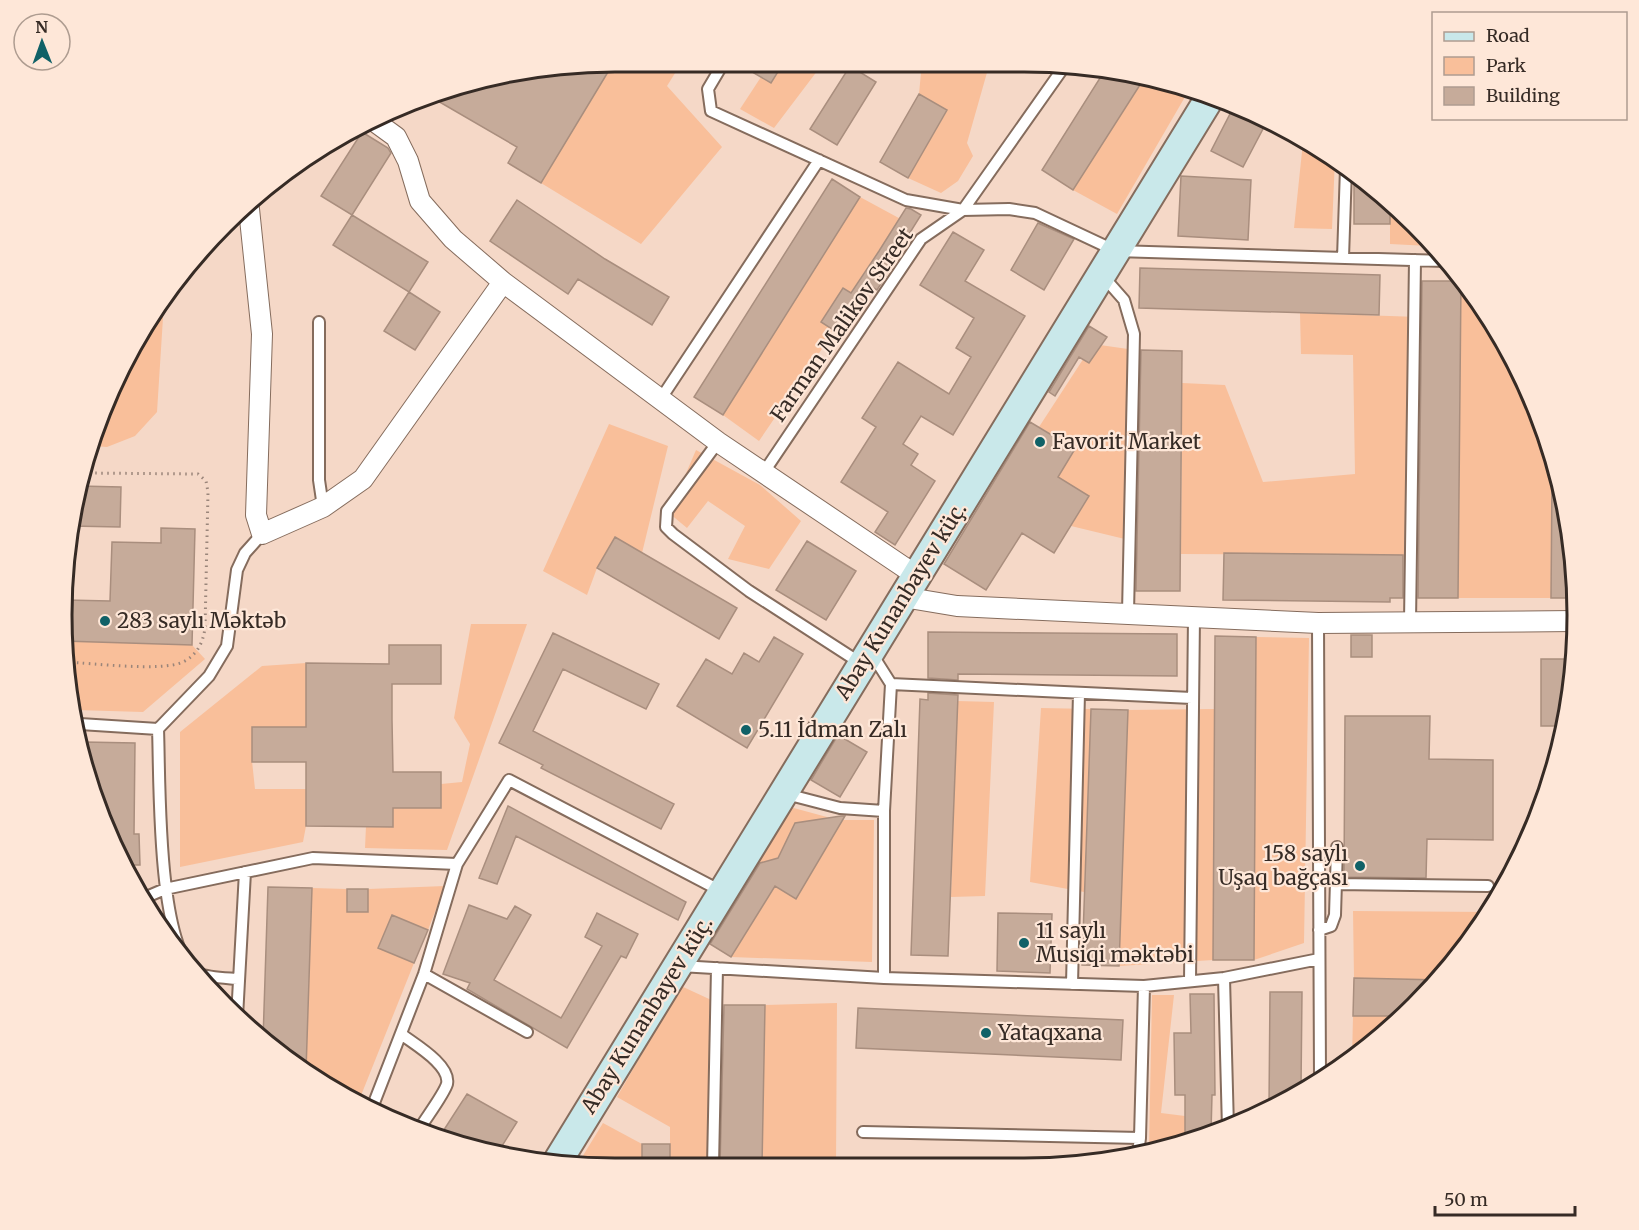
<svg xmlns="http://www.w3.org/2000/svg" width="1639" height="1230" font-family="Merriweather,serif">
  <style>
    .green { fill: #f9bf9a }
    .building { fill: #c6ab9a; stroke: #a98e7e; stroke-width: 1.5 }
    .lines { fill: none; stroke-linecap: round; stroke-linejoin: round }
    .lane-casing { stroke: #856c5d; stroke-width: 14 }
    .street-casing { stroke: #856c5d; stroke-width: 22 }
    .secondary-casing { stroke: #856c5d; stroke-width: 32 }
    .path { stroke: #9a857a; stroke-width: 3; stroke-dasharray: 1.5 4.5; stroke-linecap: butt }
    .lane { stroke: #fff; stroke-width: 10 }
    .street { stroke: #fff; stroke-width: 20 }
    .secondary { stroke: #c9e8ea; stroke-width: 28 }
    .poi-dot { fill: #106167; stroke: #fee7d8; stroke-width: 2 }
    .labels { text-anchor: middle; stroke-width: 4.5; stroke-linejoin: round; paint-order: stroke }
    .street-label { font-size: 21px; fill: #362b25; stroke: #fee7d8 }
    .poi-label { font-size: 21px; fill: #362b25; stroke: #fee7d8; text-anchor: start }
    .rim { fill: none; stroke: #362b25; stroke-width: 3 }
  </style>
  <rect width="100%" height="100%" fill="#f5d8c7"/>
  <path class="green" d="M614,62H682L667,86L722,147L641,244L541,183Z
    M784,62H824L774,128L740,109L761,77L771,83Z
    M922,62H990L967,143L973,156L958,181L941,193L908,178L947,111L919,94Z
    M1145,77L1167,80L1189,90L1117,214L1073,190Z
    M1303,142L1335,158L1332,229L1294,228Z
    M860,197L908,223L759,441L723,415Z
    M1390,210L1429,246L1390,244Z
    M1461,281H1465L1521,371L1552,455L1551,598H1458Z
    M164,302L157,412L135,436L107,447L93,446L119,370Z
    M1300,313L1419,317L1417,558L1390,555L1181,554L1182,383L1225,385L1263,482L1355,474L1353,355L1301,354Z
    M1093,344L1135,350L1133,541L1071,526L1089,497L1058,477L1075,449L1039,427Z
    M609,424L668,446L642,553L615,537L597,568L587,595L543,571Z
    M696,450L760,485L801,521L769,569L728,559L745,526L708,501L687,528L669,513Z
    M471,624H527L447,850L365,848L366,826L393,808H441V784L462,782L470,744L454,718Z
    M1256,637L1309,638L1304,943L1254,960Z
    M63,641L192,645L205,659L143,712L76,710L63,652Z
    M306,663V700L311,727H252V761L255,789H306V826L303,842L180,867V732L262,666Z
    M957,701L994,702L985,896L951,897Z
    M1041,708L1091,709L1084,892L1030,882Z
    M1215,709L1213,960L1119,966L1128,710Z
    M790,807L838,820H874L872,962L731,957L773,890L750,875Z
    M445,886L428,930L392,915L378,948L414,963L358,1103L339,1095L306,1071L312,888L347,889L348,912H368V889Z
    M1353,911L1489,912L1440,980L1354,978Z
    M681,986L720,1004L718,1166L670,1167V1127L617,1097Z
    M1152,995H1174L1161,1113L1185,1116V1140L1149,1150Z
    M837,1003L836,1165H762L765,1005Z
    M1353,1016H1401L1361,1054L1352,1059Z
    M603,1123L642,1144V1167H576Z"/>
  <path class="building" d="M614,62L541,183L508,163L517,147L431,97L471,80Z
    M735,62H784L771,83Z
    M850,66L876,82L837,145L810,129Z
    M1105,70L1145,77L1073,190L1042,170Z
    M919,94L947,110L908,178L880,162Z
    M1232,110L1265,125L1243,167L1211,151Z
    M362,132L388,148L391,153L352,215L321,196Z
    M1181,176L1251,180L1248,240L1178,236Z
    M1354,176L1390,210V224H1354Z
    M832,179L860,197L723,415L694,397Z
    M517,200L605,259L669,297L652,325L578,279L568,294L490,241Z
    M906,208L911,209L921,215L884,274L886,276L877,290L872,287L841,335L821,322L843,288L851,293L879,251Z
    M352,215L428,262L409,292L333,245Z
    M1038,223L1074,239L1044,290L1011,270Z
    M953,232L984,250L965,281L1025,316L953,435L921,416L903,444L918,454L911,465L935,481L895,545L875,532L888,512L841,482L876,427L862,418L898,362L949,394L971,357L956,348L974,318L920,285Z
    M1140,268L1380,275L1379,315L1139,308Z
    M1422,281H1461L1458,598H1418Z
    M409,292L440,312L415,350L384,331Z
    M1089,326L1107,337L1089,363L1079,357L1055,396L1049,392Z
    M1141,350L1182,351L1180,591H1136Z
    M1030,422L1075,449L1058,477L1089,496L1054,553L1022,533L986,590L944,564Z
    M1560,479L1576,579V598H1551L1552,480Z
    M79,486L121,487L120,527L71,526L72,507Z
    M161,528L195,529L192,645L63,641L66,600L110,601L112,542L161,543Z
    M615,537L737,608L719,639L597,568Z
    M807,541L856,571L826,620L776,590Z
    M1224,553L1403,555V598H1390V602L1223,600Z
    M928,632L1177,634V676L958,674V680L928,678Z
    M553,633L659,684L646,709L563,669L533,731L674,804L661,829L541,768L543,765L499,743Z
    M1351,635H1372V657H1351Z
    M1215,636L1256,637L1254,960H1213Z
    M774,637L803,654L747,748L677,706L706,659L732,674L744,653L759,662Z
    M389,645H441V684H392V720L393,772H441V808H393V827L306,826V762H252V727H306V663L389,664Z
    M1541,659H1574L1573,688L1564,726H1541Z
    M928,693L958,695L948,956L911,955L920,699L928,700Z
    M1091,709L1128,710L1119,966L1082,965Z
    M1345,716H1430L1429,759L1493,760V840L1427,839L1426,878L1344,877Z
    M838,735L867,752L840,797L811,780Z
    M84,742L135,743L134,834H139L140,865H126L114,844V828H105L104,826Z
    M508,806L686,902L678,920L516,836L497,884L479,878Z
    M841,816H845L796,899L775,886L731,957L710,944L760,863L778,858L795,823Z
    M268,887L312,888L306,1071L263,1040Z
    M347,889H368V912H347Z
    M469,905L507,919L515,906L531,915L494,980L561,1018L602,946L585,937L597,913L638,934L626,958L621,956L567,1048L467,989L470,983L443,974Z
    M998,913L1052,914L1050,973L997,971Z
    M392,915L428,930L414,963L378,948Z
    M1354,978L1440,980L1401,1016H1353Z
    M1270,992H1302L1301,1089L1269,1107Z
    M1190,994H1214L1215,1095H1212L1211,1133L1185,1140V1095H1175L1174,1033H1191Z
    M724,1005H765L762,1166H720Z
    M858,1008L1123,1020L1121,1060L856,1048Z
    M467,1094L517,1122L497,1154L471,1150L440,1136Z
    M642,1144H670V1167H642Z"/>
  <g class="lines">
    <defs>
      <path id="lane" d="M724,62L708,89L711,111L906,200L963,210L1009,209L1035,213L1116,251L1445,261
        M1343,258L1346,168
        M1102,275L1124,300L1134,334L1128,613
        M319,322V480L323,507
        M660,400L819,160
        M718,442L667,511L666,527L673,534L749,591L862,664
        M764,472L921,239L963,210L1066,64
        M1410,622L1415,260
        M1318,623L1320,1078
        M872,654L891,684L884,811V978L1144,986L1224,978L1319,959
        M891,684L1192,698
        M80,724L158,729
        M786,794L840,808L884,811
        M1336,884L1488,886
        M144,898L165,889L313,858L457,864
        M1319,930L1331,926L1335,915L1337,847
        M680,966L884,978
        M424,974L527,1032
        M1224,978L1228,1128
        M239,979C229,978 207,978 198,973C156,952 160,774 158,729L209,676L227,646L237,570L245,553L262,534
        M1190,981L1194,617
        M1072,984L1079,693
        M237,1017L245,872
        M401,1034C414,1044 451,1065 447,1084C444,1094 426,1118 420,1128
        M372,1108L424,974L457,864L509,780L721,891
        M863,1132L1140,1138L1144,986
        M1138,1153L1140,1138
        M713,1166L717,968"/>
      <path id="street" d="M374,121L396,137L408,161L420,201L453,239L503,282L718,442L917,576
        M249,209L262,334L256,515L262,534L323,507L363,479L503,282
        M903,597L957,606L1318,623L1575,621"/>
      <path id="secondary" d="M556,1164L1209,99"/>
    </defs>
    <use href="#lane" class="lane-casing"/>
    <use href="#street" class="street-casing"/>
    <use href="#secondary" class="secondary-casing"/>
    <path class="path" d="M65,662C92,663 161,672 183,662C197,655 203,643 205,628L208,492L206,481L198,474L84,473"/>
    <use href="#lane" class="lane"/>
    <use href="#street" class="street"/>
    <use href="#secondary" class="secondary"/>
  </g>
  <g class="poi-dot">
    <circle cx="1040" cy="442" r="6"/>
    <circle cx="105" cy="621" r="6"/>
    <circle cx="746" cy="730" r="6"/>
    <circle cx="1360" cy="866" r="6"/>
    <circle cx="1024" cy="943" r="6"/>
    <circle cx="986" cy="1033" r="6"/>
  </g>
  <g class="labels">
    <g class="street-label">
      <text transform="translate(842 325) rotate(-55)" y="7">Farman Malikov Street</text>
      <text transform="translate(901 601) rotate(-58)" y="7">Abay Kunanbayev küç.</text>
      <text transform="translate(647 1015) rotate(-58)" y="7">Abay Kunanbayev küç.</text>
    </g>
    <g class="poi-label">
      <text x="1052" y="449">Favorit Market</text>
      <text x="117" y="628">283 saylı Məktəb</text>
      <text x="758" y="737">5.11 İdman Zalı</text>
      <text x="1348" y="861" text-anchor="end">158 saylı<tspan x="1348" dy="24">Uşaq bağçası</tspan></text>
      <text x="1036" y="938">11 saylı<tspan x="1036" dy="24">Musiqi məktəbi</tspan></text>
      <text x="998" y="1040">Yataqxana</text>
    </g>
  </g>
  <path d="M0 0H1639V1230H0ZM615 72H1024A543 543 0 0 1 1567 615V615A543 543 0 0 1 1024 1158H615A543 543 0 0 1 72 615V615A543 543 0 0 1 615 72Z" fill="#fee7d8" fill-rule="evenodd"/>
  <path class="rim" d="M615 72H1024A543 543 0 0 1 1567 615V615A543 543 0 0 1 1024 1158H615A543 543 0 0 1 72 615V615A543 543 0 0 1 615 72Z"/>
  <rect x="1432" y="12" width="195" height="108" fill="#fee7d8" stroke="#ae9c90" stroke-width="1.5"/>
  <rect x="1444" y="32" width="30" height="9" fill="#c9e8ea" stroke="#ae9c90" stroke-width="1.5"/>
  <text x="1486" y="42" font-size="18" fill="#362b25">Road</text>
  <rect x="1444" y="57" width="30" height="18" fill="#f9bf9a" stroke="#ae9c90" stroke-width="1.5"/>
  <text x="1486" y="72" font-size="18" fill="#362b25">Park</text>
  <rect x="1444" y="87" width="30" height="18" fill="#c6ab9a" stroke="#ae9c90" stroke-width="1.5"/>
  <text x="1486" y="102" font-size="18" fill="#362b25">Building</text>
  <g transform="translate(42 42) rotate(359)"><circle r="28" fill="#fee7d8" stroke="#ae9c90" stroke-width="1.5"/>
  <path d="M0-4.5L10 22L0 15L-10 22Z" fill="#106167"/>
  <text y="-9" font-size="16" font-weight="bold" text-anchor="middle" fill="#362b25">N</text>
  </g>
  <path d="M1435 1206v9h140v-9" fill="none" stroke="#362b25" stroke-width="3"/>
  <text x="1444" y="1206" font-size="18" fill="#362b25" stroke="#fee7d8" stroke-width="4.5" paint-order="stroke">50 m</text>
</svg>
